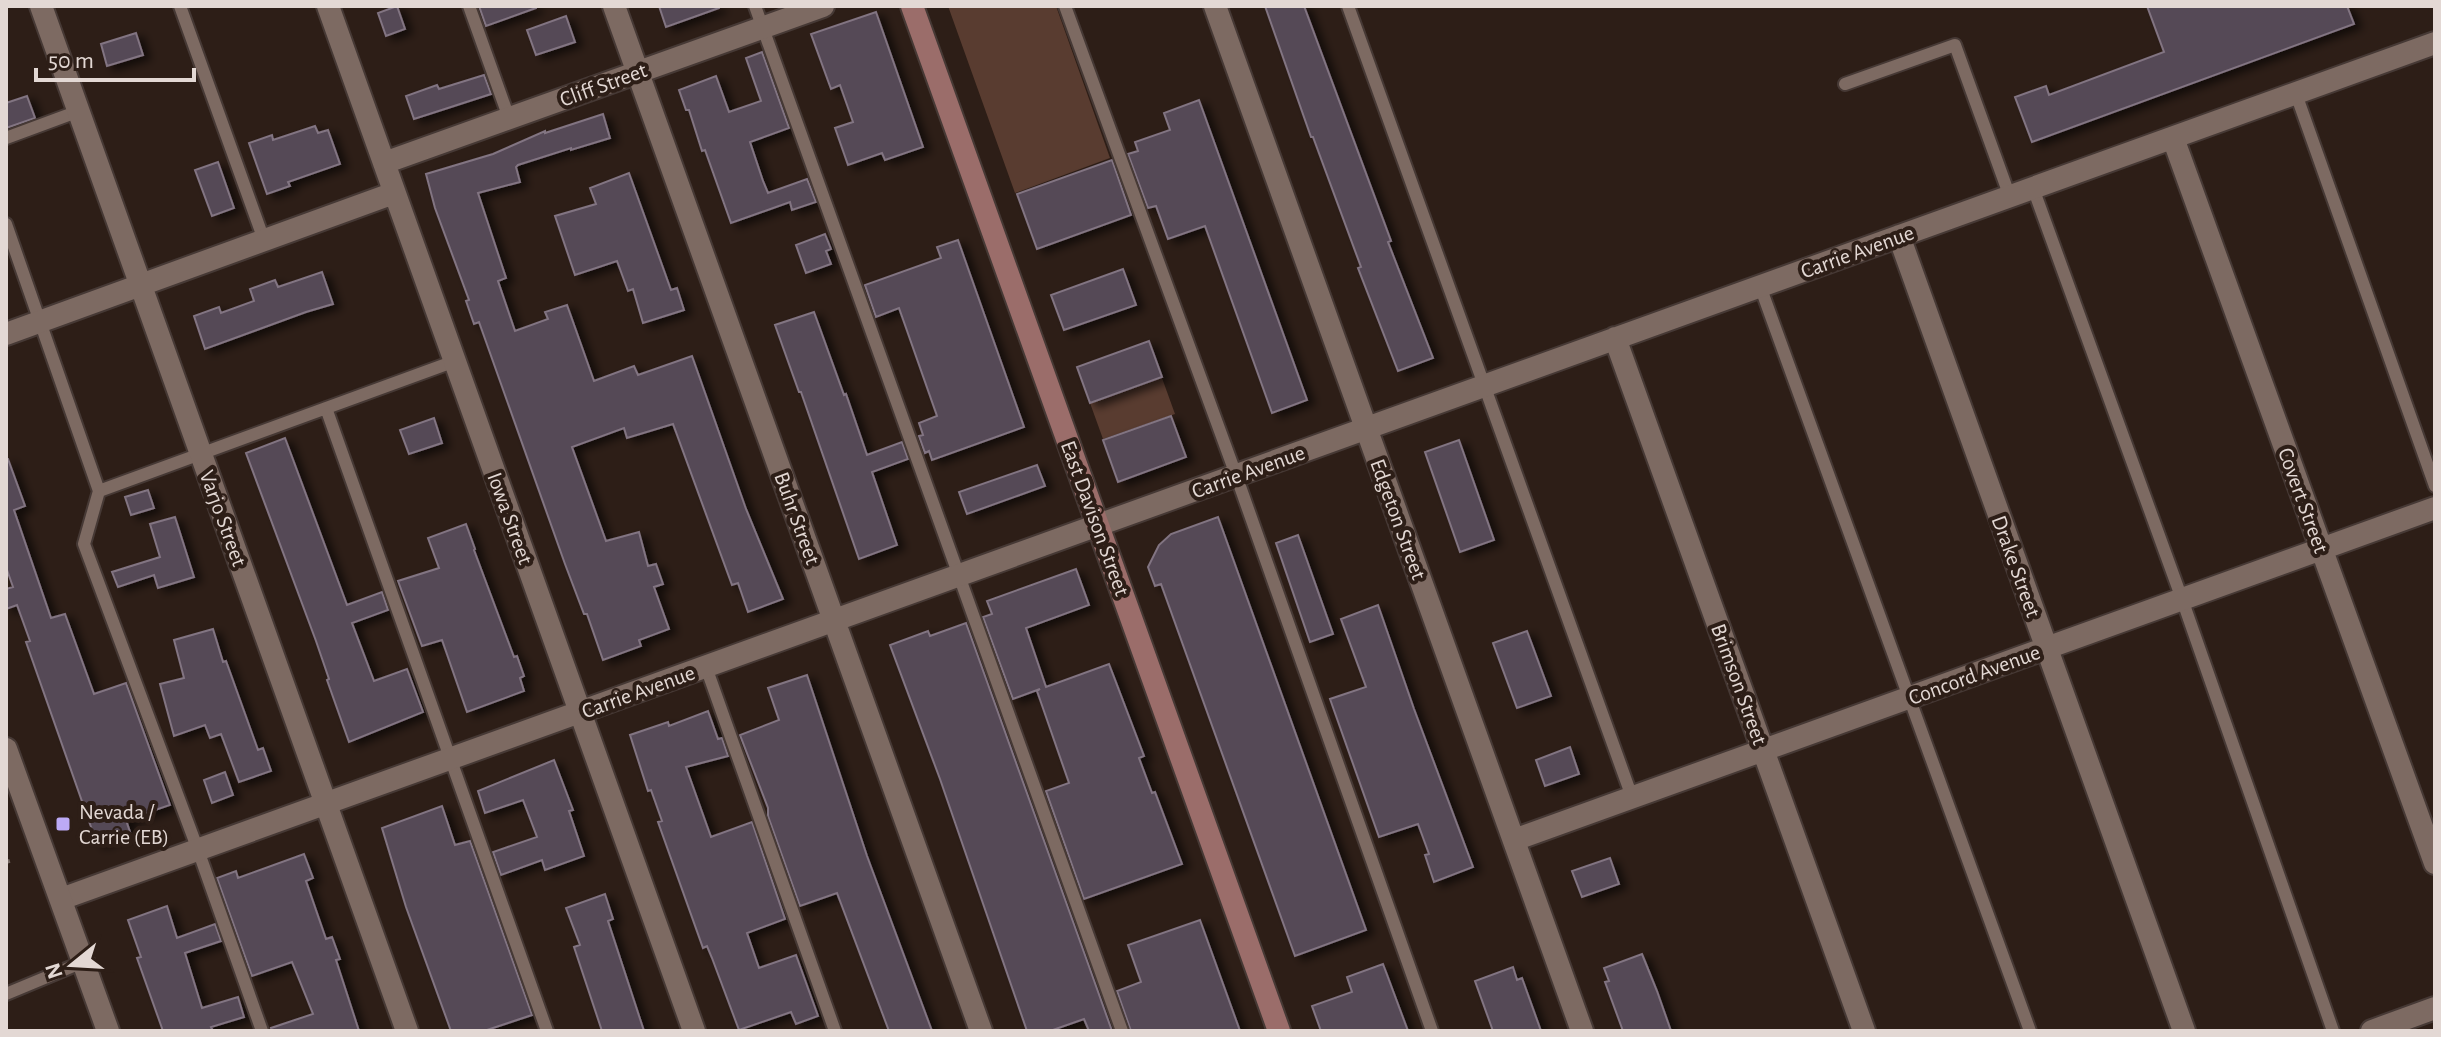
<svg xmlns="http://www.w3.org/2000/svg" width="2441" height="1037" font-family="'Alegreya Sans',sans-serif">
  <style>
    .green { fill: #593c30 }
    .building { fill: #554956; stroke: #827482; stroke-width: 2; filter: url(#shadow) }
    .lines { fill: none; stroke-linecap: round; stroke-linejoin: round }
    .service-casing { stroke: #463935; stroke-width: 16 }
    .minor-casing { stroke: #463935; stroke-width: 26 }
    .tertiary-casing { stroke: #463935; stroke-width: 26 }
    .secondary-casing { stroke: #463935; stroke-width: 26 }
    .path { stroke: #746761; stroke-width: 4; stroke-dasharray: 4 4; stroke-linecap: butt }
    .service { stroke: #7d6a62; stroke-width: 12 }
    .minor { stroke: #7d6a62; stroke-width: 22 }
    .tertiary { stroke: #7d6a62; stroke-width: 22 }
    .secondary { stroke: #9b6d6a; stroke-width: 22 }
    .poi-dot { fill: #bcaaf6; stroke: #2d1e17; stroke-width: 3 }
    .labels { text-anchor: middle; stroke-width: 8; stroke-linejoin: round; paint-order: stroke }
    .street-label { font-size: 22px; fill: #e3d8d4; stroke: #2d1e17 }
    .poi-label { font-size: 22px; fill: #e3d8d4; stroke: #2d1e17; text-anchor: start }
  </style>
  <defs>
    <filter id="shadow"><feDropShadow dx="7" dy="4" stdDeviation="4" flood-color="#0009"/></filter>
  </defs>
  <rect width="100%" height="100%" fill="#2d1e17"/>
  <path class="green" d="M948,6H1056L1110,158L1015,193Z
    M1162,378L1175,414L1103,439L1090,403Z"/>
  <path class="building" d="M397,6L405,29L386,36L378,13Z
    M479,6H536V8L486,26Z
    M659,6H719V8L666,27Z
    M1265,6H1304L1391,241L1388,242L1433,358L1398,371L1358,268L1361,267L1313,137H1311Z
    M2147,6H2347L2354,24L2032,142L2015,97L2046,86L2049,95L2164,52Z
    M876,12L923,147L885,160L882,153L848,165L835,128L853,122L840,85L831,89L811,34Z
    M566,16L575,42L536,55L527,30Z
    M136,33L143,55L107,66L101,44Z
    M762,52L789,128L750,142L763,181L768,193L807,179L816,202L792,210L790,202L731,223L705,150L702,151L689,110H686L679,90L716,76L729,112L761,101L746,58Z
    M484,75L491,94L414,119L406,96L437,85L439,89Z
    M27,96L35,118L6,128V103Z
    M1199,100L1307,400L1272,413L1205,226L1168,239L1156,206L1148,208L1128,154L1138,151L1135,142L1170,130L1164,113Z
    M603,114L610,138L571,150V148L518,165L516,167L520,182L478,193L506,278L498,281L515,331L548,319L545,312L567,305L594,381L634,366L638,375L692,356L746,509L783,599L748,612L738,583L732,585L673,424L627,438L624,428L572,447L606,541L639,532L648,566L656,564L663,584L654,587L669,629L639,640L641,646L603,660L587,614H584L565,564L479,322L474,324L466,301L469,300L435,208L426,174L493,154L545,131V133Z
    M315,126L318,133L328,130L340,164L288,182L290,186L267,194L249,143L272,135L273,140Z
    M1112,160L1131,215L1037,249L1017,194Z
    M218,162L234,208L212,216L195,170Z
    M629,173L671,290L677,288L684,310L643,323L633,289L628,291L617,261L575,275L555,216L596,204L590,188Z
    M825,234L831,249L826,251L831,264L806,273L796,245Z
    M958,240L1024,427L932,460L929,451L925,453L919,436L923,435L919,423L937,416L899,308L876,317L865,285L941,258L937,247Z
    M1123,269L1136,305L1064,330L1051,295Z
    M322,272L333,304L306,312L205,349L194,316L219,307L221,313L254,301L250,289L275,280L278,287Z
    M814,312L844,395L846,394L867,455L902,442L908,459L872,472L897,545L859,559L801,392H799L775,325Z
    M1149,341L1162,377L1090,403L1077,367Z
    M1171,416L1186,457L1118,482L1103,440Z
    M434,418L442,443L409,454L400,430Z
    M285,438L347,605L382,592L388,610L352,623L374,681L407,669L423,712L349,742L327,680L329,679L316,641L246,453Z
    M1459,440L1494,540L1460,552L1425,452Z
    M6,459H8L25,506L14,510L51,618L65,614L94,694L126,683L170,805L126,820L130,832L97,844L26,642L30,641L17,605L6,609V589L13,587L6,567Z
    M1037,465L1045,486L967,514L959,492Z
    M148,490L154,508L131,515L125,497Z
    M175,517L194,577L158,588L154,575L118,587L112,572L160,557L150,524Z
    M1218,517L1366,930L1295,956L1161,584L1155,586L1148,567L1159,545L1171,534Z
    M466,524L475,549L474,550L514,657L517,656L524,676L520,678L524,691L467,712L442,640L422,646L398,581L439,568L428,538Z
    M1298,535L1333,634L1310,642L1276,543Z
    M1076,569L1089,605L1026,628L1046,687L1109,664L1144,756L1139,758L1152,793L1155,792L1182,864L1084,899L1046,791L1069,783L1037,691L1040,689L1013,699L983,617L992,614L987,601Z
    M1378,605L1414,709L1473,867L1434,882L1425,855L1429,854L1418,824L1379,837L1330,699L1366,687L1341,619Z
    M966,623L1086,958L1112,1031H1089L1084,1019L1050,1031H1027L940,779L890,645L928,631L930,636Z
    M213,629L223,662L226,661L258,750L263,748L271,771L239,782L221,734L210,738L205,725L174,736L160,684L184,678L174,640Z
    M1527,631L1551,696L1517,708L1493,643Z
    M807,675L867,856L932,1031H889L837,893L800,906L768,816V808L740,735L779,720L768,688Z
    M708,711L718,739L722,738L728,756L686,767L711,837L752,822L785,919L747,933L759,968L796,955L818,1016L796,1024L791,1012L739,1030L712,958L707,946L703,948L658,822L662,821L651,790L648,791L630,735L668,722L669,726Z
    M1570,747L1579,774L1545,786L1536,760Z
    M554,760L573,810L569,811L584,856L545,870L542,860L501,875L493,852L537,837L523,800L485,813L478,791Z
    M225,772L233,795L212,803L204,780Z
    M442,806L455,845L470,841L532,1015L484,1031H451L406,907L382,828Z
    M304,854L313,878L306,881L326,939L332,937L340,959L336,960L359,1031H272L271,1028L313,1014L292,962L252,976L217,878L236,871L238,878Z
    M1610,858L1619,884L1582,897L1572,871Z
    M605,894L613,919L608,921L644,1031H602L574,947L580,945L566,908Z
    M167,906L177,938L215,924L221,941L185,953L202,1008L238,997L244,1017L211,1027L213,1031H163L137,958L141,957L128,920Z
    M1200,920L1240,1031H1131L1117,991L1141,982L1128,945Z
    M1642,954L1657,991L1671,1031H1623L1605,982L1609,981L1604,968Z
    M1383,964L1408,1031H1321L1312,1006L1352,992L1347,977Z
    M1513,967L1517,980L1522,978L1541,1031H1493L1475,981Z"/>
  <g class="lines">
    <defs>
      <path id="service" d="M180,6L264,240
        M469,6L509,118
        M755,6L1122,1031
        M1065,6L1236,475L1432,1031
        M1348,6L1632,797
        M1845,84L1955,45L2010,197
        M2296,94L2435,486
        M6,138L79,111
        M2033,188L2182,599L2333,1031
        M6,224L99,491L84,544L198,850L262,1031
        M1760,286L2030,1031
        M326,408L547,1031
        M99,491L455,361
        M706,667L835,1031
        M6,994L83,962"/>
      <path id="minor" d="M41,6L407,1031
        M328,6L694,1031
        M614,6L981,1031
        M1215,6L1582,1031
        M2173,138L2435,863
        M384,163L823,6
        M1899,236L2184,1031
        M6,334L394,193
        M1615,338L1864,1031
        M1514,840L2435,508
        M61,899L2435,43"/>
      <path id="tertiary" d="M6,749L108,1031
        M2372,1031L2435,1008"/>
      <path id="secondary" d="M912,6L1279,1031"/>
    </defs>
    <use href="#service" class="service-casing"/>
    <use href="#minor" class="minor-casing"/>
    <use href="#tertiary" class="tertiary-casing"/>
    <use href="#secondary" class="secondary-casing"/>
    <path class="path" d="M6,862L13,860"/>
    <use href="#service" class="service"/>
    <use href="#minor" class="minor"/>
    <use href="#tertiary" class="tertiary"/>
    <use href="#secondary" class="secondary"/>
  </g>
  <rect class="poi-dot" x="55" y="816" width="16" height="16" rx="4"/>
  <g class="labels">
    <g class="street-label">
      <text transform="translate(603 84) rotate(-20)" y="8">Cliff Street</text>
      <text transform="translate(1857 251) rotate(-20)" y="8">Carrie Avenue</text>
      <text transform="translate(1248 471) rotate(-20)" y="8">Carrie Avenue</text>
      <text transform="translate(2304 500) rotate(70)" y="8">Covert Street</text>
      <text transform="translate(224 518) rotate(70)" y="8">Varjo Street</text>
      <text transform="translate(511 518) rotate(70)" y="8">Iowa Street</text>
      <text transform="translate(798 518) rotate(70)" y="8">Buhr Street</text>
      <text transform="translate(1096 518) rotate(70)" y="8">East Davison Street</text>
      <text transform="translate(1399 519) rotate(70)" y="8">Edgeton Street</text>
      <text transform="translate(2017 566) rotate(70)" y="8">Drake Street</text>
      <text transform="translate(1974 674) rotate(-20)" y="8">Concord Avenue</text>
      <text transform="translate(1740 684) rotate(70)" y="8">Brimson Street</text>
      <text transform="translate(638 691) rotate(-20)" y="8">Carrie Avenue</text>
    </g>
    <g class="poi-label">
      <text x="79" y="819">Nevada /<tspan x="79" dy="25">Carrie (EB)</tspan></text>
    </g>
  </g>
  <rect width="2441" height="1037" fill="none" stroke="#e3d8d4" stroke-width="16"/>
  <g transform="translate(72 965) rotate(252)" stroke="#2d1e17" stroke-width="6" paint-order="stroke">
  <path d="M0-6L14 30L0 20L-14 30Z" fill="#e3d8d4"/>
  <text y="-12" font-size="22" font-weight="bold" text-anchor="middle" fill="#e3d8d4">N</text>
  </g>
  <path d="M36 68v12h158v-12" fill="none" stroke="#e3d8d4" stroke-width="4"/>
  <text x="48" y="68" font-size="24" fill="#e3d8d4" stroke="#2d1e17" stroke-width="6" paint-order="stroke">50 m</text>
</svg>
